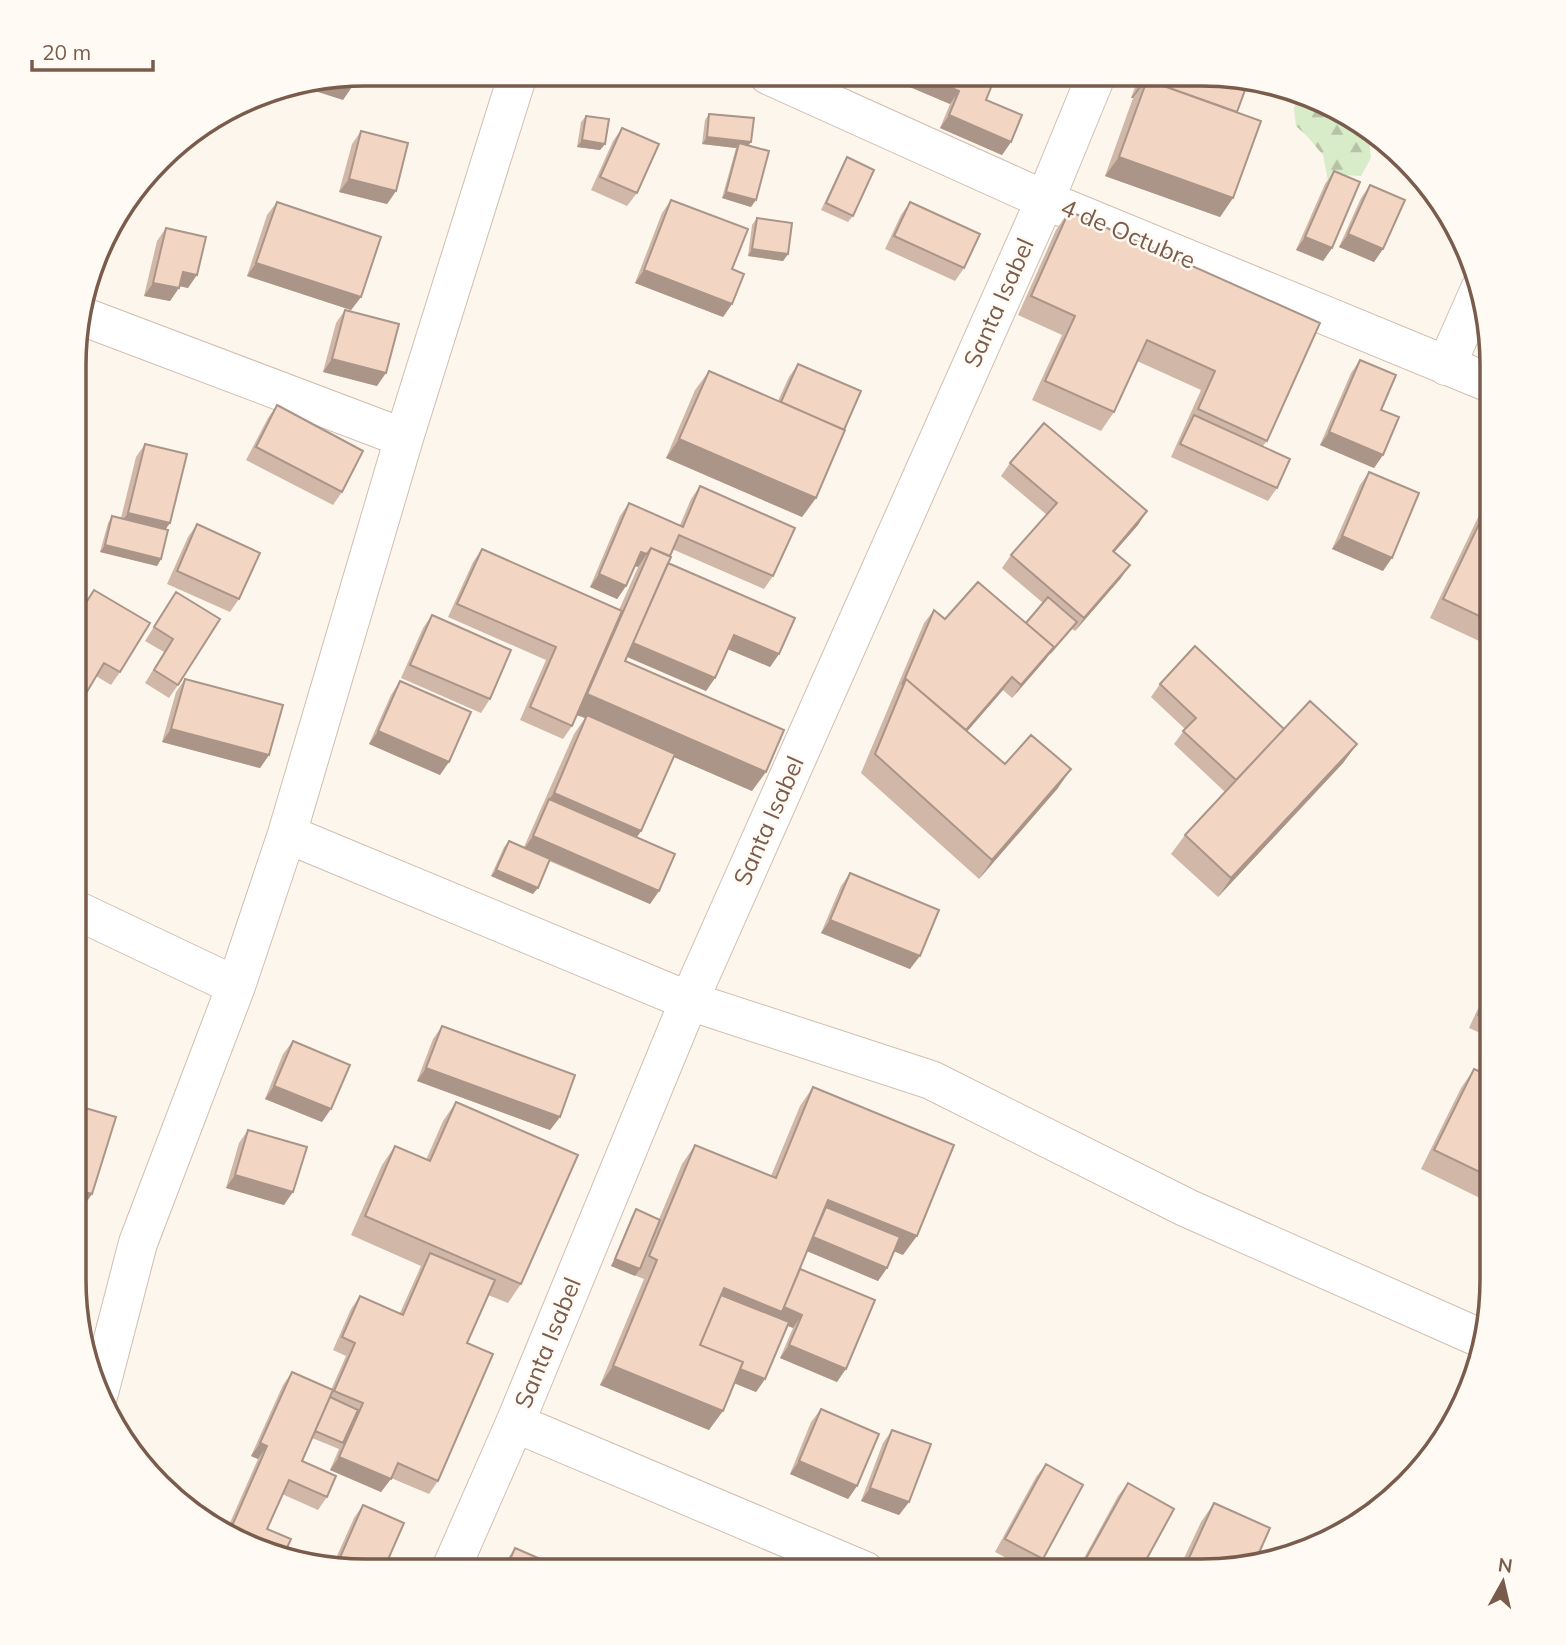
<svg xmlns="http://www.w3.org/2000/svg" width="1566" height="1645" font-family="Mulish,sans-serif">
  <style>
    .forest { fill: url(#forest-firs) }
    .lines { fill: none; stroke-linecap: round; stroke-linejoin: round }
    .minor-casing { stroke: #d1beb0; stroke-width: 40 }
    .minor { stroke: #fff; stroke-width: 38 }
    .wall { fill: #d1b7a8 }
    .shaded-wall { fill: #aa9588 }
    .building { fill: #f3d5c3; stroke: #aa9588; stroke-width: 2 }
    .labels { text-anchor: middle; stroke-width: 5; stroke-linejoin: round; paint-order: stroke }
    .street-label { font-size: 24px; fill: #7a5c4d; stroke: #fffaf3 }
    .rim { fill: none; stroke: #7a5c4d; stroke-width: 3.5 }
  </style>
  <defs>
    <pattern id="forest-firs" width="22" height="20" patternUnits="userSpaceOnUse" patternTransform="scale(1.75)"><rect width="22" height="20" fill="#d8ecc9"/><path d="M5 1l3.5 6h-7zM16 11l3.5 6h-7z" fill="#b4c2a5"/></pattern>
  </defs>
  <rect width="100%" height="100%" fill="#fdf6ec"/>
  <path class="forest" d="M1289,93L1347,113L1376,140L1373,141L1369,138L1371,158L1361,176L1345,175L1328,181L1323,155L1307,136L1296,126L1294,110L1296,98Z"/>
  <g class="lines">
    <defs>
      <path id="minor" d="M768,75L1045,200L1492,384
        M79,315L404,438
        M1446,366L1480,289
        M287,834L689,1001L931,1080L1187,1208L1480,1338
        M76,910L236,986
        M99,1393L138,1243L236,986L287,834L404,438L518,74
        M515,1423L865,1571
        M450,1571L515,1423L689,1001L1045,200L1096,76"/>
    </defs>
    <use href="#minor" class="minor-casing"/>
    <use href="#minor" class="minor"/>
  </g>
  <path class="wall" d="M893,75H996L986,100L1011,142L1002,155L940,128L950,104L891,79Z
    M1139,76H1239L1233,198L1220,217L1105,176L1133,98H1131Z
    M709,114L748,146L751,207L722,198L736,148L702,144L705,120Z
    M586,116L605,144L600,150L577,147L581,122Z
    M622,128L637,193L627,206L591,190L613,141Z
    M361,131L396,191L387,204L339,192L352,144Z
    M847,157L853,216L848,222L821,210L843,164Z
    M1334,171L1332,248L1323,261L1296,250L1325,184Z
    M1370,185L1383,249L1374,262L1339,247L1361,198Z
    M671,200L732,269V304L723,317L635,283L662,213Z
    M277,202L361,297L351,310L247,276L267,215Z
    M910,202L964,268L955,281L885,249L901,215Z
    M1069,211L1320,323L1267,441L1263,446L1277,488L1268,501L1171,457L1201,390L1137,361L1114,412L1101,431L1032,400L1062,335L1018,315L1056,230Z
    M757,218L788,254L783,261L748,256L752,225Z
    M166,228L188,288L180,286L170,301L144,296L157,241Z
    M345,310L377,386L323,372L336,323Z
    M1360,360L1381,410L1383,455L1374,468L1320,445L1351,373Z
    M798,364L844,430L816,498L802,517L666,458L695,390L709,371L778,401L789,377Z
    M277,405L342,492L333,505L246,460L268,418Z
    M145,444L166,529L161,559L157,566L100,552L108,523L112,516L121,518L136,457Z
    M1010,463L1147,511L1138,525L1114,552L1121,578L1075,631L1072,629L1012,698L1003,690L967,731L1005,764L1058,788L979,879L861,773L924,623L934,610L945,619L1026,623L1043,603L1002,568L1011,555L1047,515L1001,476Z
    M1369,472L1383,571L1332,549L1360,485Z
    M700,486L773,576L764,589L672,549L668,563L779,654L770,667L728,649L715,678L706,691L627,657L625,661L752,791L674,757L641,831L637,837L659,891L650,904L549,861L533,894L491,876L504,847L509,841L524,847L574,734L585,718L577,715L572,726L563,739L520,720L546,660L448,617L473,562L482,549L619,610L638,567L635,566L626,586L617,599L590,587L620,516L629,503L680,525L691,499Z
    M1492,488V647L1430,618Z
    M197,524L239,599L230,612L167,584L188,537Z
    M94,590L120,672L111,685L96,676L77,706L78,615Z
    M176,592L178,685L169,698L145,683L164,652L145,641Z
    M432,615L490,699L481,713L401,678L423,628Z
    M185,679L269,755L260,768L162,742L176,692Z
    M400,681L440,775L369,744L391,695Z
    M1160,684L1284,729L1357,744L1343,763L1218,897L1171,854L1185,835L1225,792L1174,744L1185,729L1151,697Z
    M850,873L910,969L821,933L841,886Z
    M1492,978V1038L1469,1028Z
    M442,1026L560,1117L550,1130L417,1081L433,1039Z
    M293,1041L322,1122L265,1099L283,1054Z
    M1474,1069L1492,1077V1204L1421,1169L1461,1088Z
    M813,1087L903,1255L894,1251L887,1268L878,1281L807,1251L800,1269L837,1382L780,1358L793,1328L788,1326L765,1379L756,1392L734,1383L709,1430L600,1385L644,1279L611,1266L632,1216L636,1209L659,1219L682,1164L695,1145L771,1176L800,1106Z
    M456,1102L521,1284L508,1303L488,1295L467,1343L438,1481L429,1494L391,1478L381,1492L330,1470L339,1449L312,1438L302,1461L327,1497L318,1510L282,1494L267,1529L285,1552L225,1534L258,1459L251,1456L283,1385L292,1372L331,1390L346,1356L333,1350L351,1309L360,1296L400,1313L421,1266L351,1235L382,1165L395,1146L426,1160L443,1121Z
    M248,1130L284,1205L226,1188L239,1143Z
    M821,1409L857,1486L848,1499L790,1474L811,1422Z
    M892,1430L909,1502L899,1515L861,1501L883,1443Z
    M1046,1464L1043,1559L1035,1571H1031L995,1552L1036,1477Z
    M1128,1483L1140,1571H1077L1118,1496Z
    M1214,1503L1220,1571H1178L1201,1522Z
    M363,1505L346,1571L332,1567L354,1518Z
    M515,1548L568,1571H501L506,1561Z"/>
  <path class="shaded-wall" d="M894,75H921L959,91L950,104L891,79Z
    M329,79L352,87L343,100L296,85Z
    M1140,85H1143L1133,98H1131Z
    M949,115L1011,142L1002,155L940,128Z
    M707,137L751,142L746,149L739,143L736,148L702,144Z
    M582,140L605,144L600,150L577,147Z
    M1119,157L1233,198L1220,217L1105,176Z
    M349,179L396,191L387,204L339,192Z
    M726,192L756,200L751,207L722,198Z
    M1348,234L1383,249L1374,262L1339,247Z
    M1305,237L1332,248L1323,261L1296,250Z
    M752,249L788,254L783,261L748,256Z
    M256,263L361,297L351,310L247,276Z
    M644,270L732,304L723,317L635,283Z
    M183,272L197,275L188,288L174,285Z
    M153,283L179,288L170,301L144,296Z
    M332,359L386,373L377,386L323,372Z
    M1329,432L1383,455L1374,468L1320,445Z
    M679,439L816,498L802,517L666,458Z
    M1147,511L1138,525L1104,564L1113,551Z
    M128,513L170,523L161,536L119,526Z
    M1342,536L1392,558L1383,571L1332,549Z
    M105,545L161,559L157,566L100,552Z
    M641,552L647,554L638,567L632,565Z
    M1130,565L1121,578L1075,631L1084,618Z
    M599,574L626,586L617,599L590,587Z
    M734,635L779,654L770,667L725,648Z
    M632,642L715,678L706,691L623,655Z
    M1054,647L1045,660L1012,698L1021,685Z
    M1012,677L1003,690L952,749L961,736Z
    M587,694L766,772L752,791L586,719L587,715L585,718L574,714Z
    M171,729L269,755L260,768L162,742Z
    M378,731L449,762L440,775L369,744Z
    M1357,744L1343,763L1218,897L1231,878Z
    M1071,769L1058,788L979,879L992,860Z
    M554,793L641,831L628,850L549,799Z
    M533,836L659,891L650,904L524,849Z
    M496,870L538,888L533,894L491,876Z
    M830,920L920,956L910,969L821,933Z
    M426,1068L560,1117L550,1130L417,1081Z
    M274,1086L331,1109L322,1122L265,1099Z
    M235,1175L293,1192L284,1205L226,1188Z
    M75,1189L92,1194L79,1213L75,1212Z
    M828,1200L917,1236L903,1255L818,1220Z
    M811,1236L887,1268L878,1281L802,1249Z
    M615,1259L640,1269L635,1276L611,1266Z
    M724,1288L783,1307L802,1315L793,1328L776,1321L714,1308Z
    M789,1345L846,1369L837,1382L780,1358Z
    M696,1351L765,1379L756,1392L687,1364Z
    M613,1366L723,1411L709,1430L600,1385Z
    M260,1443L267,1446L258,1459L251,1456Z
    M339,1457L391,1479L381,1492L330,1470Z
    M799,1461L857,1486L848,1499L790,1474Z
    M870,1488L909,1502L899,1515L861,1501Z
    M338,1562L360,1571H346L334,1567Z"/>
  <path class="building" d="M356,75L352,87L329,79Z
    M921,75H996L986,100L1022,115L1011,142L949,115L959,91Z
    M1143,76H1239L1249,79L1237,112L1147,80L1143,85H1140Z
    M1147,80L1261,121L1233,198L1119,157Z
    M709,114L754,118L751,142L707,137Z
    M586,116L609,119L605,144L582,140Z
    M622,128L659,144L637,193L600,177Z
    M361,131L408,143L396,191L349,179Z
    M739,143L769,151L756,200L726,192Z
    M847,157L874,170L853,216L826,203Z
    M1334,171L1360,182L1332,248L1305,237Z
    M1370,185L1405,200L1383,249L1348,234Z
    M671,200L748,229L732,269L744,274L732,304L644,270Z
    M277,202L381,237L361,297L256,263Z
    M910,202L980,234L964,268L894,236Z
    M1069,211L1320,323L1267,441L1198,409L1215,371L1147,340L1114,412L1045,381L1075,316L1031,296Z
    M757,218L792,223L788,254L752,249Z
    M166,228L206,237L197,275L183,272L179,288L153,283Z
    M345,310L399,324L386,373L332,359Z
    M1360,360L1396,375L1381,410L1399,417L1383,455L1329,432Z
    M798,364L861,391L844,430L781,402Z
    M709,371L845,430L816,498L679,439Z
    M277,405L363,451L342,492L256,447Z
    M1194,415L1290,459L1277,488L1180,444Z
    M1044,423L1147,511L1113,551L1130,565L1084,618L1011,555L1057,503L1010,463Z
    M145,444L187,454L170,523L128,513Z
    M1369,472L1419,493L1392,558L1342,536Z
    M700,486L795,528L773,576L679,535L670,556L651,548L647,554L641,552L626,586L599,574L629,503L683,527Z
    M1492,497V622L1443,599Z
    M112,516L168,530L161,559L105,545Z
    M197,524L260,553L239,599L177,571Z
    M651,548L671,557L625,661L784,730L766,772L587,694Z
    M482,549L622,611L572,726L530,707L556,647L457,604Z
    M668,563L795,618L779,654L734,635L715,678L633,643Z
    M978,582L1054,647L1021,685L1012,677L966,730L906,679L902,685L934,610L945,619Z
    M94,590L150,623L120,672L104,663L85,695L77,690V617Z
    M176,592L220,619L178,685L154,670L173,639L154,627Z
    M1048,597L1077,622L1050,653L1054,647L1026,623Z
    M432,615L511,650L490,699L410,665Z
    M1195,646L1284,729L1236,780L1183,731L1196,718L1160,684Z
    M185,679L283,705L269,755L171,729Z
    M906,679L1005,764L1031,735L1071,769L992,860L875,754Z
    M400,681L471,712L449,762L378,731Z
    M1310,701L1357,744L1231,878L1185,835Z
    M587,715L675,754L641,831L554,793Z
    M549,799L675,854L659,891L533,836Z
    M509,841L550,859L538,888L496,870Z
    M850,873L939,910L920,956L830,920Z
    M1492,985V1021L1478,1015Z
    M442,1026L575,1075L560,1117L426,1068Z
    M293,1041L350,1065L331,1109L274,1086Z
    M1474,1069L1492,1077V1178L1434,1150Z
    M813,1087L954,1145L917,1236L828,1200L782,1312L724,1288L700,1345L743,1362L723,1411L613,1366L657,1260L649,1256L695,1145L776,1178Z
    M456,1102L578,1155L521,1284L365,1216L395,1146L430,1161Z
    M75,1105L116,1117L92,1194L75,1189Z
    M248,1130L307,1147L293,1192L235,1175Z
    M826,1207L900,1237L887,1268L813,1237Z
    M636,1209L660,1220L640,1269L615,1259Z
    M430,1253L495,1280L467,1343L493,1354L438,1481L398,1463L391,1479L339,1457L363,1403L334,1391L355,1343L342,1337L360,1296L403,1315Z
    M800,1269L875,1300L846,1369L789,1345L802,1315L784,1307Z
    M721,1295L789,1322L765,1379L740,1369L743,1362L700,1345Z
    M292,1372L333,1390L302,1461L336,1476L327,1497L289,1480L267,1529L291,1539L285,1552L228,1535L267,1446L260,1443Z
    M330,1397L358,1410L343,1443L315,1431Z
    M821,1409L879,1434L857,1486L799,1461Z
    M892,1430L931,1444L909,1502L870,1488Z
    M1046,1464L1083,1485L1043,1559L1005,1539Z
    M1128,1483L1174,1509L1140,1571H1079Z
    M1214,1503L1270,1528L1254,1564L1220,1571H1183Z
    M363,1505L404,1523L383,1571H360L338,1562Z
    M515,1548L568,1571H505Z"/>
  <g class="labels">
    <g class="street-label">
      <text transform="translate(1128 234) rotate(23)" y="8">4 de Octubre</text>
      <text transform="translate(999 303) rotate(-66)" y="8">Santa Isabel</text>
      <text transform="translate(769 821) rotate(-66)" y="8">Santa Isabel</text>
      <text transform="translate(548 1343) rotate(-68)" y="8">Santa Isabel</text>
    </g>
  </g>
  <path d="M0 0H1566V1645H0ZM365 86H1201A279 279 0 0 1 1480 365V1280A279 279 0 0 1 1201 1559H365A279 279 0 0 1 86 1280V365A279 279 0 0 1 365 86Z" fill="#fffaf3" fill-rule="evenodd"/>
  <path class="rim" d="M365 86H1201A279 279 0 0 1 1480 365V1280A279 279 0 0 1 1201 1559H365A279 279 0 0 1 86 1280V365A279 279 0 0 1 365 86Z"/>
  <g transform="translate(1503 1582) rotate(8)" stroke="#fffaf3" stroke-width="5" paint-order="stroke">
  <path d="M0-5L12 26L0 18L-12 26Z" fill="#7a5c4d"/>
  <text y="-10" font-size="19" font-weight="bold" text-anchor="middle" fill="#7a5c4d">N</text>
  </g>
  <path d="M32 60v10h121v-10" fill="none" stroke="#7a5c4d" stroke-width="3.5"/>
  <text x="42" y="60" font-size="21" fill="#7a5c4d" stroke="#fffaf3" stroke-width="5" paint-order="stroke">20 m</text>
</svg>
